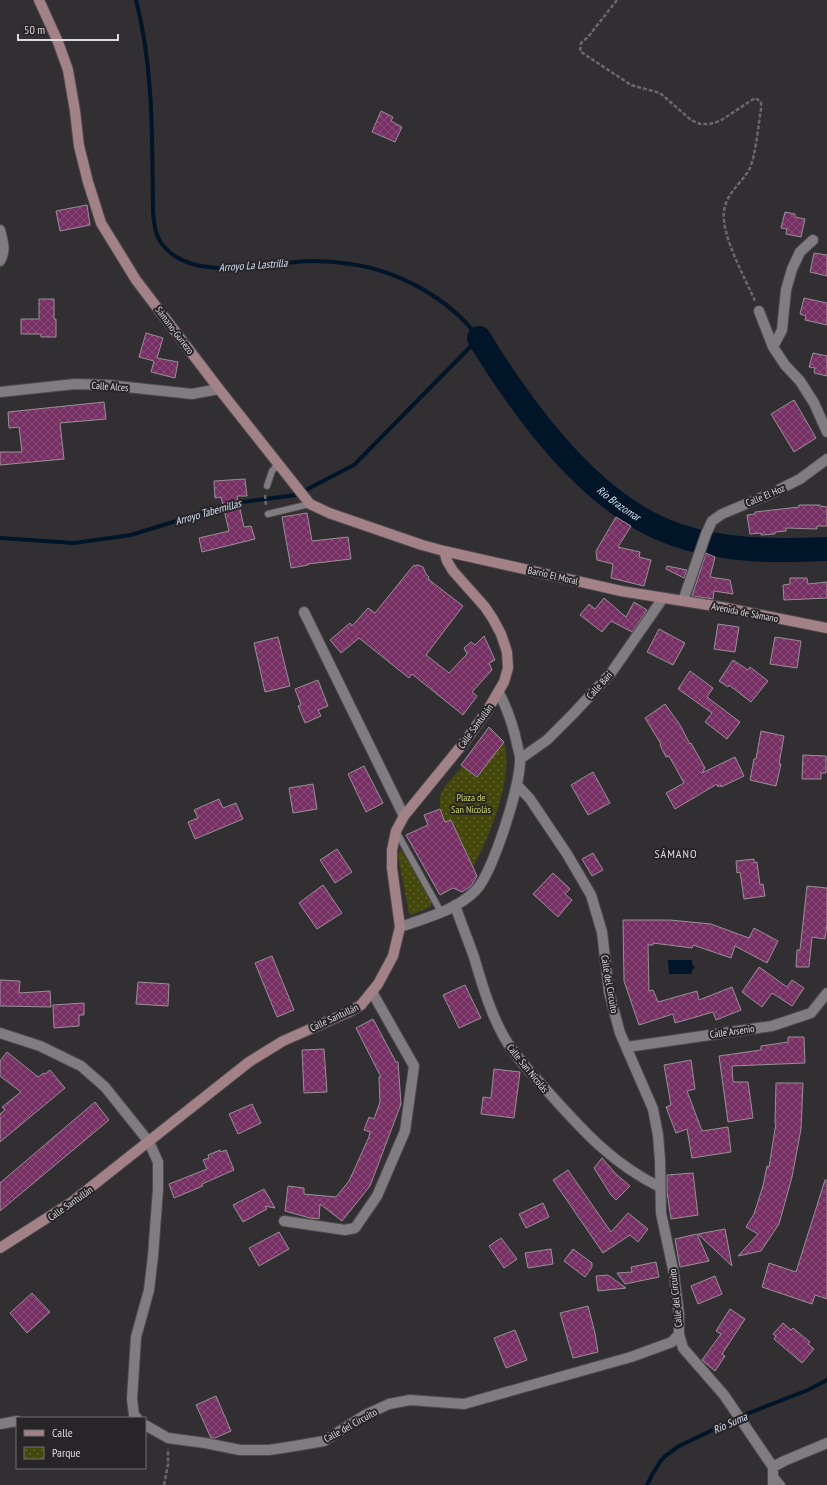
<svg xmlns="http://www.w3.org/2000/svg" width="827" height="1485" font-family="'PT Sans Narrow',sans-serif">
  <style>
    .park { fill: url(#park-dots) }
    .water { fill: #011528 }
    .lines { fill: none; stroke-linecap: round; stroke-linejoin: round }
    .stream { stroke: #011528; stroke-width: 4 }
    .river { stroke: #011528; stroke-width: 24 }
    .building { fill: url(#building-cross-hatch); stroke: #979195 }
    .lane-casing { stroke: #4d4a4e; stroke-width: 8 }
    .street-casing { stroke: #4d4a4e; stroke-width: 12 }
    .secondary-casing { stroke: #4d4a4e; stroke-width: 12 }
    .path { stroke: #6a686b; stroke-width: 2.5; stroke-dasharray: 4 2; stroke-linecap: butt }
    .lane { stroke: #807c81; stroke-width: 6 }
    .street { stroke: #807c81; stroke-width: 10 }
    .secondary { stroke: #a38287; stroke-width: 10 }
    .labels { text-anchor: middle; stroke-width: 4; stroke-linejoin: round; paint-order: stroke }
    .street-label { font-size: 10px; fill: #dddbde; stroke: #282529 }
    .park-label { font-size: 10px; fill: #cdd859; stroke: #282529 }
    .water-label { font-size: 11px; font-style: italic; fill: #d1e2f4; stroke: #282529 }
    .quarter-label { font-size: 12px; letter-spacing: 1px; fill: #dddbde; stroke: #282529 }
  </style>
  <defs>
    <pattern id="park-dots" width="8" height="8" patternUnits="userSpaceOnUse"><rect width="8" height="8" fill="#44480b"/><path d="M2 2h.1M6 6h.1" fill="none" stroke="#5f622e" stroke-width="1.8" stroke-linecap="round"/></pattern>
    <pattern id="building-cross-hatch" width="8" height="8" patternUnits="userSpaceOnUse"><rect width="8" height="8" fill="#773064"/><path d="M0 0l8 8M0 8l8-8" fill="none" stroke="#8a4d7a"/></pattern>
  </defs>
  <rect width="100%" height="100%" fill="#322f33"/>
  <path class="park" d="M504,742C514,777 490,836 473,867L452,820L445,822C432,793 445,787 463,766L477,777Z
    M400,850L405,852L432,903L431,906L412,915L409,913L398,856Z"/>
  <path class="water" d="M668,960H692V964L695,968L692,970V974H669Z"/>
  <g class="lines">
    <path class="stream" d="M136,0C154,70 152,141 153,212C154,223 155,235 162,244C191,283 265,264 306,261C317,261 331,261 342,263C394,268 447,296 479,338L354,465L296,495L235,503
      M0,538L74,543L131,535L228,505
      M647,1485L652,1475L660,1462L665,1456L679,1446L744,1415L808,1390L827,1380"/>
    <path class="river" id="s1" d="M479,338C523,410 591,505 674,534C724,552 775,551 827,549"/>
  </g>
  <path class="building" d="M381,111L393,117L391,121L402,127L395,142L372,132Z
    M87,205L90,225L60,231L56,211Z
    M785,212L795,214V217L805,219L801,237L786,234L787,229L781,228Z
    M814,253L827,255V276L810,272Z
    M804,298L827,303V325L805,320L806,316L800,314Z
    M39,299H54V319H56V337H41V334H21V319H39Z
    M146,333L163,338L157,358L178,362L175,378L151,372L154,361L139,357Z
    M813,353L827,356V376L814,373L815,368L809,367Z
    M794,400L816,438L794,452L771,414Z
    M104,402L106,419L60,423L64,459L0,465V452H22L19,427L9,428L8,412Z
    M245,479L247,496H237L244,527L251,526L255,539L202,552L199,538L229,531L221,497L215,498L214,481Z
    M799,505H820V506L827,507V526H817V529L786,528V531L775,532V534L761,535V533L750,534L747,515L755,514V512L799,507Z
    M307,513L312,541L348,537L351,559L308,564V565L291,568L282,517Z
    M616,517L631,526L618,547L640,552L639,557L651,560L644,586L611,578L613,564L597,560L596,551Z
    M706,553L715,557L710,577L730,580L733,594L714,591L713,599L692,596Z
    M418,565L423,567L426,574L429,577L428,579L463,606L426,655L449,673L467,654L464,648L471,642L475,645L484,636L495,660L489,663L492,670L472,692L477,696L463,715L412,674L409,678L359,638L341,653L330,640L350,623L352,626L368,608L375,613L413,566Z
    M667,566L687,570L684,578L666,569Z
    M790,578H807L808,584L827,582V598L784,600L783,585L790,584Z
    M604,598L626,617L634,602L647,610L632,632L611,621L602,632L580,615L589,604L595,609Z
    M718,624L739,627L735,652L714,649Z
    M659,629L685,643L673,665L647,652Z
    M278,637L290,686L265,692L254,643Z
    M775,637L801,641L797,668L770,664Z
    M733,660L748,670L750,667L768,681L751,702L729,685L728,687L719,681Z
    M690,671L713,688L707,697L740,722L727,739L705,722L712,713L678,689Z
    M318,680L328,706L318,710L321,716L305,723L298,706L301,705L295,689Z
    M665,704L680,725L690,744L691,743L705,768L702,773L735,757L744,776L721,787V785L718,787L717,784L675,809L666,793L684,783L669,756L666,757L660,745L661,744L645,718Z
    M489,727L504,742L477,777L461,765Z
    M761,731L784,736L779,764H781L776,786L750,780L754,759H756Z
    M803,755L826,756V773H821V779H802Z
    M364,766L383,803L366,812L348,774Z
    M593,772L610,803L588,815L571,785Z
    M313,784L317,809L293,813L289,788Z
    M219,799L223,808L236,803L243,819L195,839L188,822L198,818L194,810Z
    M440,809L445,822L451,820L477,876L471,886L462,892L453,888L440,895L406,835L428,825L424,815Z
    M337,849L352,872L335,883L320,860Z
    M593,853L603,870L592,876L582,859Z
    M754,859V863L757,862L760,885L763,884L765,896L744,899L740,872L737,873L736,861Z
    M553,873L570,889L565,894L572,900L558,917L533,894Z
    M323,885L342,913L317,929L299,903Z
    M807,886L827,888V924L825,939L812,937L809,967H796L797,950H800Z
    M623,920H670L711,924L749,938L754,928L778,941L767,963L735,946L731,958L693,945L692,948L653,943V945H648L649,991L653,990L658,1002L697,991L699,1000L732,987L741,1010L716,1020L713,1012L675,1023L673,1014L639,1025L624,981Z
    M272,956L294,1010L277,1017L255,963Z
    M759,967L787,987L792,980L804,988L792,1006L772,993L762,1007L742,992Z
    M0,980L20,981L19,993L50,991L51,1007L0,1006Z
    M138,982L169,984L168,1006L136,1004Z
    M465,985L481,1018L459,1028L443,995Z
    M84,1003V1015H79V1026L54,1028L53,1005Z
    M373,1019L396,1062H398L401,1104L370,1186L342,1221L320,1204L319,1219L310,1218L285,1211L288,1186L304,1188V1194L336,1197L349,1181L369,1137L370,1132L364,1130L369,1117L374,1119L380,1102L379,1077H381L356,1028Z
    M788,1037H804L805,1063L732,1066L733,1082H748L753,1118L728,1122L719,1056L761,1050V1046L788,1042Z
    M324,1049L327,1092L304,1093L302,1050Z
    M7,1052L38,1077L44,1073L45,1074L50,1070L65,1088L0,1142V1114L5,1110L2,1107L21,1092L0,1076V1061Z
    M691,1060L695,1089L687,1091L702,1131L728,1127L731,1152L692,1158L687,1129L676,1133L666,1107L671,1105L664,1065Z
    M494,1069L520,1072L514,1118L481,1114L483,1097L491,1098Z
    M776,1083H803L801,1129L792,1177L779,1224L761,1251L738,1256L758,1234L746,1227L754,1214L763,1186L767,1166L769,1167L776,1123H775Z
    M95,1102L109,1120L0,1211V1183Z
    M252,1104L261,1123L238,1134L229,1114Z
    M220,1150V1152L226,1150L234,1170L202,1184L203,1186L174,1198L169,1184L207,1169L203,1160L209,1158L208,1155Z
    M602,1158L616,1174L630,1186L616,1200L611,1195L594,1168Z
    M568,1170L611,1232L628,1213L648,1229L638,1242L630,1235L603,1253L553,1180Z
    M693,1173L698,1215L671,1219L667,1192V1175Z
    M825,1180H827V1299L815,1295L812,1304L762,1287L769,1263L796,1272Z
    M264,1189L275,1208L265,1206L267,1209L243,1222L233,1205Z
    M543,1203L549,1217L526,1228L519,1214Z
    M725,1229L732,1266L698,1234Z
    M279,1232L289,1249L259,1266L249,1248Z
    M697,1234L709,1261L680,1267L675,1239Z
    M501,1238L517,1259L504,1268L489,1246Z
    M551,1249L553,1264L528,1268L525,1253Z
    M573,1249L592,1263V1267L585,1277L564,1261Z
    M656,1262L659,1277L625,1284L617,1273L632,1272L631,1267Z
    M608,1275L626,1288L598,1291L596,1276Z
    M715,1276L722,1294L698,1304L691,1286Z
    M32,1293L50,1312L27,1333L10,1313Z
    M588,1306L595,1333L598,1352L573,1358L560,1313Z
    M730,1309L745,1319L722,1354L725,1356L715,1371L702,1360L721,1334L716,1331Z
    M783,1323L791,1330L793,1328L810,1342L808,1344L814,1349L802,1363L774,1339L776,1336L773,1334Z
    M515,1330L527,1360L506,1368L494,1338Z
    M216,1396L231,1431L215,1438H211L196,1405Z"/>
  <g class="lines">
    <defs>
      <path id="lane" d="M267,486L272,471L278,464
        M268,514L310,504
        M396,831L441,912
        M773,1474L782,1485"/>
      <path id="street" d="M0,230C3,241 6,251 0,261
        M759,311L773,347L785,365L800,381L814,403L827,432
        M773,347L782,330L786,290L792,269L800,252L813,240
        M0,392L75,384L108,385L192,394L219,389
        M683,601L706,534L712,521L722,514L772,493L800,479L827,459
        M304,612L404,816
        M520,759L547,740L573,714L611,673L663,598
        M517,785L530,799L567,854L591,895L602,932L609,992L620,1033L653,1109L658,1135L660,1160L661,1213L674,1274L679,1314V1334L683,1348L724,1395L773,1467V1485
        M455,905C461,923 468,940 474,957C482,984 490,1012 504,1037C516,1058 534,1076 550,1094C583,1131 614,1165 660,1187
        M400,927C426,918 457,910 476,890C493,872 521,784 520,759C520,754 518,749 517,744C513,725 508,710 499,693
        M0,1033L40,1046L81,1066L105,1087L149,1142L158,1162V1189L153,1256L149,1290L136,1337L132,1399L134,1415L137,1418
        M627,1047L772,1026L811,1013L827,993
        M284,1221L345,1230L355,1228L377,1196L405,1131L414,1066L372,992
        M0,1424L17,1421
        M145,1425L168,1438L205,1443L240,1450H269L295,1446L324,1441L365,1415L389,1404L410,1400L464,1404L631,1357L672,1342L679,1334
        M773,1467L784,1461L827,1443"/>
      <path id="secondary" d="M39,0L58,42L68,70L75,111L79,146L88,182L101,223L136,280L219,389L310,504L329,513L422,545L444,551L621,591L721,607L827,628
        M0,1248L72,1202L249,1062L283,1041L349,1012L361,1005L378,984L393,956L400,927L392,868V850L396,831L404,816L466,740L487,711L504,682L508,668L507,652L501,634L493,619L485,607L453,571L447,561L444,551"/>
    </defs>
    <use href="#lane" class="lane-casing"/>
    <use href="#street" class="street-casing"/>
    <use href="#secondary" class="secondary-casing"/>
    <path class="path" d="M617,0L588,37L581,43L580,51L587,56L631,85L660,93L691,120L700,124H710L720,121L755,98L761,102V109C758,126 756,156 749,170C740,185 726,193 724,212C721,235 745,278 755,301
      M265,495L266,506
      M164,1485L168,1465V1449"/>
    <use href="#lane" class="lane"/>
    <use href="#street" class="street"/>
    <use href="#secondary" class="secondary"/>
  </g>
  <g class="labels">
    <g class="street-label">
      <text transform="translate(175 330) rotate(53)" y="4">Sámano-Guriezo</text>
      <text transform="translate(110 386) rotate(4)" y="4">Calle Alces</text>
      <text transform="translate(765 495) rotate(-23)" y="4">Calle El Hoz</text>
      <text transform="translate(553 575) rotate(13)" y="4">Barrio El Moral</text>
      <text transform="translate(745 612) rotate(11)" y="4">Avenida de Sámano</text>
      <text transform="translate(599 685) rotate(-48)" y="4">Calle Bari</text>
      <text transform="translate(475 726) rotate(-54)" y="4">Calle Santullán</text>
      <text transform="translate(610 984) rotate(80)" y="4">Calle del Circuito</text>
      <text transform="translate(334 1017) rotate(-25)" y="4">Calle Santullán</text>
      <text transform="translate(732 1031) rotate(-8)" y="4">Calle Arsenio</text>
      <text transform="translate(528 1068) rotate(51)" y="4">Calle San Nicolás</text>
      <text transform="translate(70 1203) rotate(-35)" y="4">Calle Santullán</text>
      <text transform="translate(675 1298) rotate(-96)" y="4">Calle del Circuito</text>
      <text transform="translate(350 1425) rotate(-29)" y="4">Calle del Circuito</text>
    </g>
    <g class="park-label">
      <text x="471" y="801">Plaza de<tspan x="471" dy="12">San Nicolás</tspan></text>
    </g>
    <g class="water-label">
      <text transform="translate(253 265) rotate(-4)" y="4">Arroyo La Lastrilla</text>
      <text dy="4" stroke="none"><textPath href="#s1" startOffset="218">Río Brazomar</textPath></text>
      <text transform="translate(208 512) rotate(-16)" y="4">Arroyo Tabernillas</text>
      <text transform="translate(730 1423) rotate(-24)" y="4">Río Suma</text>
    </g>
    <g class="quarter-label">
      <text x="676" y="858">SÁMANO</text>
    </g>
  </g>
  <rect x="16" y="1417" width="130" height="52" fill="#282529" stroke="#706e71"/>
  <rect x="24" y="1430" width="20" height="6" fill="#a38287" stroke="#706e71"/>
  <text x="52" y="1437" font-size="12" fill="#dddbde">Calle</text>
  <rect x="24" y="1447" width="20" height="12" fill="url(#park-dots)" stroke="#706e71"/>
  <text x="52" y="1457" font-size="12" fill="#dddbde">Parque</text>
  <path d="M18 34v6h100v-6" fill="none" stroke="#dddbde" stroke-width="2"/>
  <text x="24" y="34" font-size="12" fill="#dddbde" stroke="#282529" stroke-width="3" paint-order="stroke">50 m</text>
</svg>
